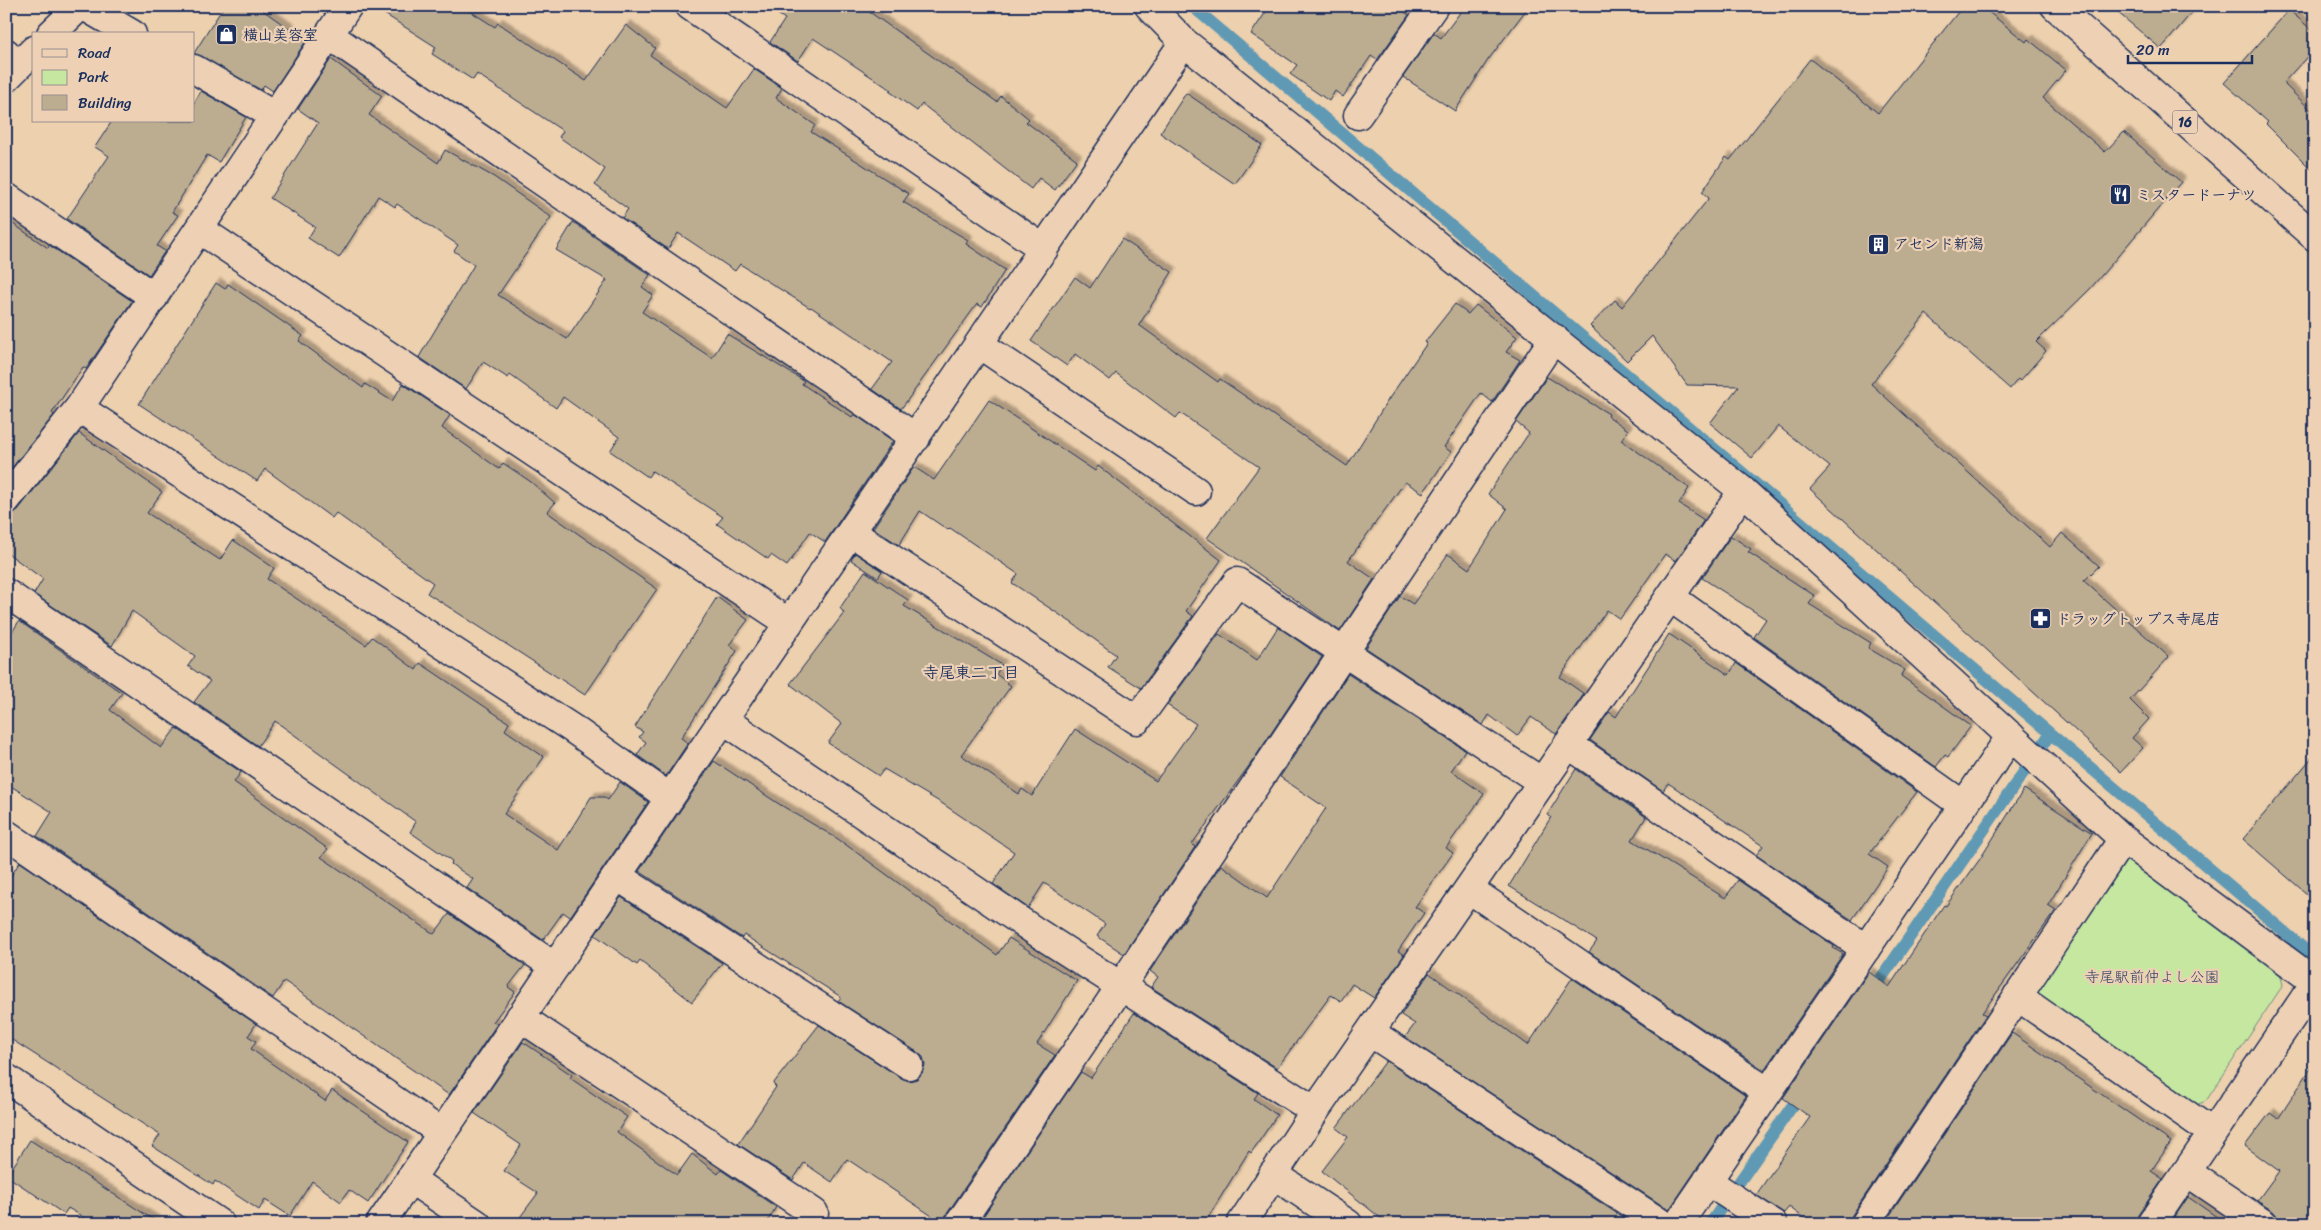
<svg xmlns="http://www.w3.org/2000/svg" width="2321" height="1230" font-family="Sriracha,'Klee One',sans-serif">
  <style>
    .green { fill: #c6e7a0; stroke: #708b7f }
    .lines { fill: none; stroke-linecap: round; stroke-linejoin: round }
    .stream { stroke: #6199b4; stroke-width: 12 }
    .building { fill: #bcac90; stroke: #1b2f5e; filter: url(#shadow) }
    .minor-casing { stroke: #1b2f5e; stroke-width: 31 }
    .major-casing { stroke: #1b2f5e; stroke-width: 31 }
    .minor { stroke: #eed1b4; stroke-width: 28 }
    .major { stroke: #eed1b4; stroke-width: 28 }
    .labels { text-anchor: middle; stroke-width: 4.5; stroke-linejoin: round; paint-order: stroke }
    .shield { fill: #eed1b4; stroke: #5a6078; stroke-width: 1 }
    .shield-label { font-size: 14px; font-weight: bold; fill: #1b2f5e }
    .poi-label { font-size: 15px; font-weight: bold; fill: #1b2f5e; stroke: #eed1b4; text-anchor: start }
    .park-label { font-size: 15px; fill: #2c4165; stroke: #eed1b4 }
    .neighbourhood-label { font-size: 16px; font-weight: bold; fill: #1b2f5e; stroke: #eed1b4 }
  </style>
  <defs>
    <filter id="shadow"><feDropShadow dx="4.5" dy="-4.5" stdDeviation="1" flood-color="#0004"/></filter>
  </defs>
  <rect width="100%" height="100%" fill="#edd0ad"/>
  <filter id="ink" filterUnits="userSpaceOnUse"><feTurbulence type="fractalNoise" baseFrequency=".02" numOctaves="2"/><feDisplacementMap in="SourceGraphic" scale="10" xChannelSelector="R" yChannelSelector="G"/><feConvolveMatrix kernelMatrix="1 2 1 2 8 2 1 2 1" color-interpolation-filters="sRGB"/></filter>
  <g filter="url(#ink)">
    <path class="green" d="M2120,857L2138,858L2280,973L2283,985L2206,1101L2191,1107L2041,1004L2037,990Z"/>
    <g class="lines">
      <path class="stream" d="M1192,6L2315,958
        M1871,993L2050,734
        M1710,1224L1802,1092"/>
    </g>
    <path class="building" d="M224,6H257L306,41L273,91L264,85L261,90L194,53Z
      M372,6H462L495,27L498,23L586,81L626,25L655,48L650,55L727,108L754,69L782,88L776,98L815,125L811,132L909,194L903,202L968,240L966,244L1005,270L982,307L977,304L901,409L872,389L892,362L811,307L810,308L740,264L735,271L678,233L668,249L622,218L628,209L595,185L605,169L559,137L563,131L477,74L473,80L432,54L436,47Z
      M766,6H861L997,102L1001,96L1029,119L1026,122L1077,160L1055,190L1039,178L1031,189L922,104L917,111L889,91L891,90L813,38L798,61L770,42L785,19Z
      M1270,6H1396L1409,15L1377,60L1371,56L1343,97L1335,91L1329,101L1290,74L1297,65L1251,34Z
      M1465,6H1529L1488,60L1455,111L1403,77L1434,33L1441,38Z
      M1963,6H1981L2026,42L2028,39L2066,70L2043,98L2105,152L2124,132L2181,182L2090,289L2036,342L2046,351L2020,381L2018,379L2010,389L1926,314L1871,384L2050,547L2062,533L2099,566L2084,581L2169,657L2130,700L2149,719L2132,738L2143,748L2121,772L1810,489L1830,467L1778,426L1752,458L1710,423L1739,386L1687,385L1652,336L1627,361L1590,326L1615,300L1622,307L1709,198L1702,192L1726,157L1730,160L1810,59L1878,113Z
      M2110,6H2197L2161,49Z
      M2289,10L2315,33V48L2283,83L2315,114V173L2266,124L2268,122L2224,83Z
      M331,59L382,96L369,115L438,163L445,150L494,177L551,217L498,295L567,339L607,280L556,250L573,222L650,275L642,287L653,295L642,312L712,358L727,334L804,381L802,384L852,417L854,414L893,441L825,542L810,532L787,566L771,555L768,559L717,524L723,517L652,471L648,477L610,451L619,437L563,397L556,408L510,375L508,378L483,362L466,389L419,357L474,265L454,251L458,245L397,204L395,207L378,196L339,258L308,238L315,227L270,198L318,123L298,109Z
      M201,91L246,117L219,162L207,155L172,212L178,215L157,246L165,251L149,275L67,219L109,156L95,147L112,121H194V103Z
      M1186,93L1262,145L1235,184L1160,133Z
      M6,219L48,248L49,245L132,301L86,369L83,367L52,413L54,415L6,475Z
      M1122,239L1172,272L1139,325L1218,382L1220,379L1347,466L1388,400L1427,343L1425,342L1455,304L1468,314L1476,305L1517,337L1506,352L1520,360L1492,402L1481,393L1444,447L1451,452L1423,493L1405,482L1348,561L1374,579L1340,631L1207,538L1259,467L1180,413L1176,418L1116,373L1110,380L1075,354L1067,366L1031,341L1075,277L1090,288Z
      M216,283L225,289L228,284L303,336L299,341L363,388L365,384L392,401L403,384L450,415L442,428L499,469L503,463L531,482L555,503L547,512L657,589L585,695L427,593L433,583L336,513L332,518L265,469L257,481L139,404Z
      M1547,377L1609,414L1608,416L1628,430L1621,440L1689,488L1679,504L1704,520L1676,561L1665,554L1620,619L1607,610L1560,677L1584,694L1556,734L1531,717L1517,736L1489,715L1483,725L1366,648L1400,596L1413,604L1448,554L1469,569L1507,509L1488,494L1529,433L1516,422Z
      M989,400L1095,471L1098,466L1221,560L1186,611L1193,616L1141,688L1108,667L1116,655L1072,623L1012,583L1018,574L950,528L948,530L920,511L899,545L873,528L914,467L934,480Z
      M79,433L162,492L147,513L220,560L233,540L274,568L267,579L366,645L372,637L416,670L420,663L509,723L505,730L544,757L504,814L558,850L591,797H604L608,800L620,782L648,802L570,917L563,912L543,940L467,888L473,879L451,864L452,861L410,832L416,822L275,721L258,746L194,702L210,681L188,666L195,656L132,611L112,646L34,594L43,579L6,552V515L18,510Z
      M1731,536L1751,549L1748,552L1815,596L1809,604L1871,643L1868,648L1905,670L1901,676L1971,726L1948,757L1945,755L1936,767L1754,637L1766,619L1702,578Z
      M855,553L882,571L878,578L851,560Z
      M865,571L908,600L904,606L1002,665L996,674L1011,686L961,755L1019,794L1022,789L1032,796L1075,729L1156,781L1196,724L1167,705L1219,634L1257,660L1278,627L1322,657L1254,759L1192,844L1195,847L1124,954L1097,936L1105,924L1044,883L1028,908L993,884L1014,852L943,804L884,769L879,776L828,743L842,724L790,684L844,613L840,608Z
      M717,597L748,620L729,645L737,651L681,738L688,743L666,776L637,755L646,742L639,737L643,732L635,727Z
      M19,621L122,693L110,710L161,748L176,728L241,772L234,782L328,849L321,857L434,934L449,914L525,965L508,987L515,992L493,1022L497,1024L449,1095L284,981L273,998L37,836L52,812L6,783V642Z
      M1669,634L1729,675L1736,663L1917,792L1869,854L1888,867L1852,920L1756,855L1763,846L1668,783L1663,791L1590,740L1609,712L1616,717Z
      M1348,674L1465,750L1451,771L1484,794L1446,848L1453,853L1415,907L1424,913L1398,951L1404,955L1374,998L1352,984L1341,1001L1331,995L1277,1068L1151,987L1158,977L1150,971L1221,865L1267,898L1326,808L1280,777Z
      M2315,754V901L2243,839Z
      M714,761L779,804L838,839L997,955L1009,938L1077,981L1037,1044L1055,1055L946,1215L944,1224L847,1159L832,1182L804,1163L793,1180L738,1144L776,1087L773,1084L819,1025L901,1078L909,1081L917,1079L922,1073L925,1065L923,1057L917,1052L838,1001L841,997L744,935L742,938L639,871Z
      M1576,769L1646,817L1632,840L1725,898L1738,880L1834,946L1833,948L1843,954L1764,1070L1589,952L1597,941L1509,886L1551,817L1547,815Z
      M2024,789L2092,833L2048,905L2056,910L1982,1013L1986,1015L1852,1215L1850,1224H1812L1789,1207L1784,1213L1756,1195L1810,1117L1783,1098L1869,972L1889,987L1944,905L1946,906L1980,859Z
      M20,862L256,1024L248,1036L256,1041L251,1049L325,1101L332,1090L408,1142L368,1203L349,1190L341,1202L312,1181L290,1216L265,1200L259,1210L215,1181L213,1185L152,1146L160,1135L6,1036V883Z
      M621,897L722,963L692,1002L640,961L637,965L595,935Z
      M1429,973L1528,1045L1572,978L1746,1096L1669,1210L1405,1037L1415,1024L1401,1015Z
      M1134,1013L1258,1093L1254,1099L1277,1115L1251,1153L1249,1151L1204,1224H978L1081,1072L1091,1078Z
      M2012,1033L2171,1142L2151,1171L2163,1179L2138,1215L2136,1224H1884Z
      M523,1042L572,1075L570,1078L627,1117L617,1132L677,1175L692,1154L718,1174L721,1170L776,1207L766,1224H515L538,1193L504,1171L521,1145L474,1113Z
      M1386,1061L1633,1224H1388L1322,1171L1348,1137L1336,1128Z
      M2315,1062V1224H2279L2278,1217L2273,1211L2257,1201L2279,1171L2245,1146L2270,1113L2278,1119Z
      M30,1140L160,1224H95L68,1208L64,1214L7,1176Z
      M2188,1197L2227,1224H2170Z"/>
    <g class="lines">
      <defs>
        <path id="minor" d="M84,6L132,34
          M690,6L1044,249
          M1149,6L1184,42L1743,491L2123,839L2315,982
          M329,35L916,438
          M6,53L14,69
          M194,69L275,116
          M1358,115L1434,6
          M6,197L154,297
          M199,229L789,623
          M979,344L1196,491
          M79,408L573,729L670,798
          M6,500L79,408L348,6
          M851,532L1137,720L1237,582L1542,782
          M6,593L555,967
          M1670,597L1963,805
          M724,720L1035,931L1315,1111
          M1568,744L1866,949
          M6,834L442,1133
          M617,876L909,1065
          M1469,889L1768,1092
          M2017,996L2213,1133
          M520,1017L814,1213
          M1370,1032L1662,1224
          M6,1078L220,1224
          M2187,1172L2264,1224
          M1273,1174L1348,1224
          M410,1179L477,1224
          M1707,1181L1773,1224
          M380,1224L1184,42
          M959,1224L1121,986L1554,338
          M1241,1224L1315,1111L1743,491
          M1678,1224L2011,736
          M1865,1224L2123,839
          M2151,1224L2315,983"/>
        <path id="major" d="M2055,6L2315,237
          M51,34L80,6
          M6,78L34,50"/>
      </defs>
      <use href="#minor" class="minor-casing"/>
      <use href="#major" class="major-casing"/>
      <use href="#minor" class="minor"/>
      <use href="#major" class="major"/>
    </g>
  </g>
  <defs>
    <symbol id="shop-square" viewBox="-11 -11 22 22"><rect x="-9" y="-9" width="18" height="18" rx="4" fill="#1b2f5e" stroke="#eed1b4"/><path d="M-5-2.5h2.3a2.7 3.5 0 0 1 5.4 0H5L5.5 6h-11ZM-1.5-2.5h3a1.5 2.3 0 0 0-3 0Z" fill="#fff"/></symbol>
    <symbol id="restaurant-square" viewBox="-11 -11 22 22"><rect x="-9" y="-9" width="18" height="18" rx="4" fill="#1b2f5e" stroke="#eed1b4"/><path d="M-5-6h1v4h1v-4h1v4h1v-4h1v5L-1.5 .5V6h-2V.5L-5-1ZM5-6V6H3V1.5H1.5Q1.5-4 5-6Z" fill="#fff"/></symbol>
    <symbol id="building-square" viewBox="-11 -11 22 22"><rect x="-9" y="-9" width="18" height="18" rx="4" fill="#1b2f5e" stroke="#eed1b4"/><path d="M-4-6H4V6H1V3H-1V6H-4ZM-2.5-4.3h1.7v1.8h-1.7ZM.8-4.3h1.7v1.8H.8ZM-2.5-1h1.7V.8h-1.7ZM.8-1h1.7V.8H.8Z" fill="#fff"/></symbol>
    <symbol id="pharmacy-square" viewBox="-11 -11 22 22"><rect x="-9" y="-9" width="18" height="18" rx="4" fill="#1b2f5e" stroke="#eed1b4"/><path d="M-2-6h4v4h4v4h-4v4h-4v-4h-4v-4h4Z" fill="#fff"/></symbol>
  </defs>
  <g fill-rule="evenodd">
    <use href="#shop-square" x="214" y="22" width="25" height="25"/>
    <use href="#restaurant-square" x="2108" y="182" width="25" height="25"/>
    <use href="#building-square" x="1866" y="232" width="25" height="25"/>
    <use href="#pharmacy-square" x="2028" y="606" width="25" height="25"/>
  </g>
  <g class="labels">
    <rect class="shield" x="2172.5" y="110.5" width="25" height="23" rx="4"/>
    <g class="shield-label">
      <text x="2185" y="127">16</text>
    </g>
    <g class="poi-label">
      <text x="243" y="40">横山美容室</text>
      <text x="2136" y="200">ミスタードーナツ</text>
      <text x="1894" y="249">アセンド新潟</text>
      <text x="2056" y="624">ドラッグトップス寺尾店</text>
    </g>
    <g class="park-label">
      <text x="2152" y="982">寺尾駅前仲よし公園</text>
    </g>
    <g class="neighbourhood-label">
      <text x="971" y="678">寺尾東二丁目</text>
    </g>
  </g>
  <rect width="2321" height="1230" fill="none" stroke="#eed1b4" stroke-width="25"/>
  <rect x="12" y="12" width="2296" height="1205" fill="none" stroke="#1b2f5e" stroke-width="2" filter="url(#ink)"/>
  <rect x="32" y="32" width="162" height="90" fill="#eed1b4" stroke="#9a9092"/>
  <rect x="42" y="49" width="25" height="8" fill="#eed1b4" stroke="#9a9092"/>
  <text x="78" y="58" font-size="15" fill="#1b2f5e">Road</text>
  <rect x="42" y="70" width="25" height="15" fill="#c6e7a0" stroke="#9a9092"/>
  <text x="78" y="82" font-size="15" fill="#1b2f5e">Park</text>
  <rect x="42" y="95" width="25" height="15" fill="#bcac90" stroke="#9a9092"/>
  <text x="78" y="108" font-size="15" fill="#1b2f5e">Building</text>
  <path d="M2128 55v8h124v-8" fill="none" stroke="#1b2f5e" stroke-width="2.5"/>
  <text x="2136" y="55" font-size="15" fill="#1b2f5e" stroke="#eed1b4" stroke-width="4" paint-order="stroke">20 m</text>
</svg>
